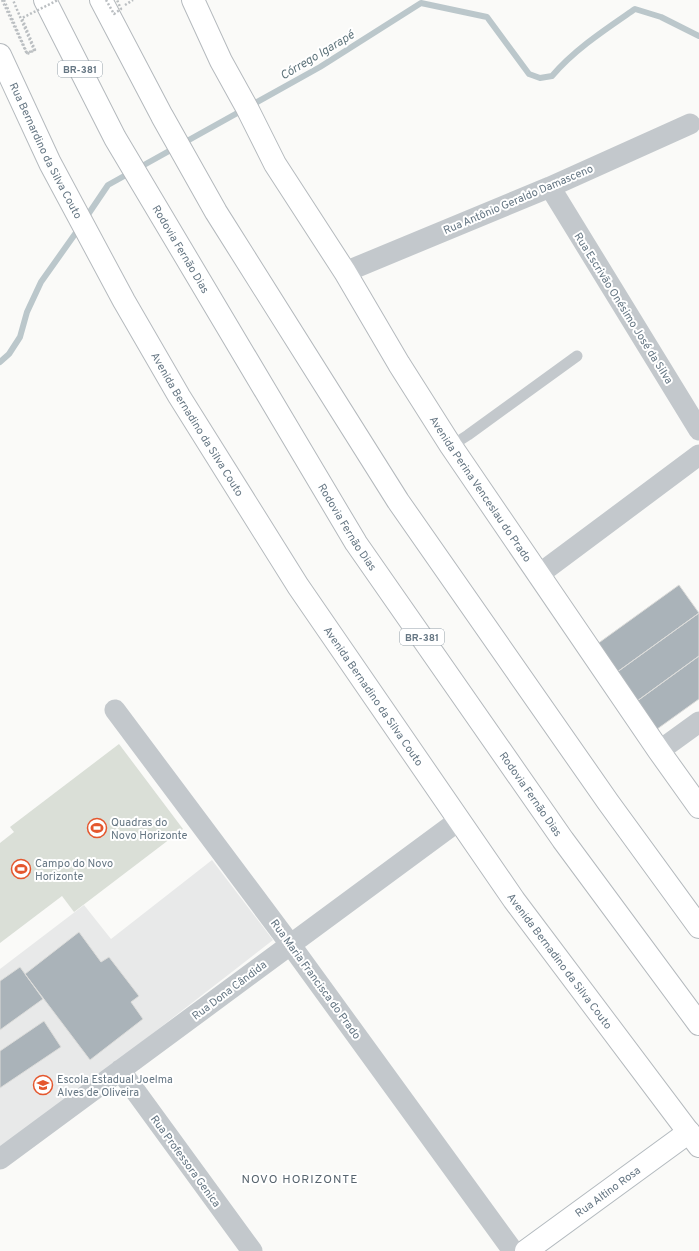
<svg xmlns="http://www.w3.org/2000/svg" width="699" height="1251" font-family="Overpass,sans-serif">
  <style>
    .built { fill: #e8e9e9 }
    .green { fill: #dadfd7 }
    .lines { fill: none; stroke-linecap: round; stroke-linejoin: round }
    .stream { stroke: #bbc7cb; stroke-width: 6 }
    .building { fill: #aab3b9; stroke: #dcdcda }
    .secondary-casing { stroke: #b3babf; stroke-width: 24 }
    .primary-casing { stroke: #b5babe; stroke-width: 24 }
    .highway-casing { stroke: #b4b9bd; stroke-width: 24 }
    .path { stroke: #bbbfc2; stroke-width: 2.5; stroke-dasharray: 2 2; stroke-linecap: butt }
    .lane { stroke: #c3c8cc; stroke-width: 11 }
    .street { stroke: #c3c8cc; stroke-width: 21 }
    .secondary { stroke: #fff; stroke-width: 22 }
    .primary { stroke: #fff; stroke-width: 22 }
    .highway { stroke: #fff; stroke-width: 22 }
    .path-bridge { stroke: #bbbfc2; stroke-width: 2.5; stroke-dasharray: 2 2; stroke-linecap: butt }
    .labels { text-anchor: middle; stroke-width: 4; stroke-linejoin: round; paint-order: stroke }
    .shield { fill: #fff; stroke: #939fa8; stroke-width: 1 }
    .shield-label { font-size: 10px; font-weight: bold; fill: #657683 }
    .street-label { font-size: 11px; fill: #657683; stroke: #fff }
    .poi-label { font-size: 11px; fill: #657683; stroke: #fff; text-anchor: start }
    .water-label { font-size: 12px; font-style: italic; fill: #60757c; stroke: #fff }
    .neighbourhood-label { font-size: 12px; letter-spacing: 1px; fill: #57646e; stroke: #fff }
  </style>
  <rect width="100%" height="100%" fill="#fafaf8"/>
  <path class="built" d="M212,860L273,940L0,1152V969L84,905L111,939Z"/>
  <path class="green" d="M119,744L183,829L74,912L62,896L0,943V843L14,832L10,827Z"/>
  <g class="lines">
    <path class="stream" d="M85,219L108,185L320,67L421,3L487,17L529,74L540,78L552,76C575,49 606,29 635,9L661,17L699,36
      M0,362L9,354L20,337L27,312L41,282L80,227"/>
  </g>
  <path class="building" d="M679,585L699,613L613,675L593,647Z
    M699,613V656L633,704L613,675Z
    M699,656V699L653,732L633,704Z
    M79,932L101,962L109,957L139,996L131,1002L143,1019L90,1060L25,974Z
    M20,967L43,999L0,1030V981Z
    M44,1021L61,1047L0,1088V1051Z"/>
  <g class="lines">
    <defs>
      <g id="secondary">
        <path id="s1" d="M526,1251L689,1132"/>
      </g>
      <g id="primary">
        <path id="s2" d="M193,0L221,61L247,108L275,164L345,272L399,364L451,446L659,751L699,807"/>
        <path id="s3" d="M0,55L50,163L124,301L179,396L298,586L514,900L699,1146"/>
      </g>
      <g id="highway">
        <path id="s4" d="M45,0L115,138L356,543L563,840L699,1024"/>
        <path d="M101,0L162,116L216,212L398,501L608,802L699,927"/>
      </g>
    </defs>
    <use href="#secondary" class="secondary-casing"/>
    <use href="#primary" class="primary-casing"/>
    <use href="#highway" class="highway-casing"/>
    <path class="path" d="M4,0L27,53L34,50L13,0
      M125,5L133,0"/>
    <path class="lane" d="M451,446L468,435L577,356"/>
    <path class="street" d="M550,187L699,430
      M345,272L550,187L690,124
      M538,575L699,455
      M115,710L290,944L513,1251
      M659,751L699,722
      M120,1070L252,1251
      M0,1159L458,821"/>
    <use href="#secondary" class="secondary"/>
    <use href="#primary" class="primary"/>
    <use href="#highway" class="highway"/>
    <path class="path-bridge" d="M2,0L27,54L35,50L22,18L58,0
      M106,0L114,14L121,9L117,0"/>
  </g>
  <defs>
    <symbol id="stadium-ring" viewBox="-11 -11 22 22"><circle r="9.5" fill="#fff" stroke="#e4572e" stroke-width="1.5"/><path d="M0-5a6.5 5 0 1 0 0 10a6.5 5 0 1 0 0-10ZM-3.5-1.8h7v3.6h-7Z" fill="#e4572e"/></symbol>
    <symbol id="school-ring" viewBox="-11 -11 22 22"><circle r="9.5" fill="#fff" stroke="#e4572e" stroke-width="1.5"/><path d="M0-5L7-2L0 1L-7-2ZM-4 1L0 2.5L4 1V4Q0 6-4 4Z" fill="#e4572e"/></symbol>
  </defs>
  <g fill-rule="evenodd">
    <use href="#stadium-ring" x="86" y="817" width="22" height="22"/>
    <use href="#stadium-ring" x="10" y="858" width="22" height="22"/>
    <use href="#school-ring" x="32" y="1074" width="22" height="22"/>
  </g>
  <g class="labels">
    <g class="shield">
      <rect x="58" y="61" width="44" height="16" rx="3"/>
      <rect x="400" y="629" width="44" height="16" rx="3"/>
    </g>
    <g class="shield-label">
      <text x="80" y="73">BR-381</text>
      <text x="422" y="641">BR-381</text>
    </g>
    <g class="street-label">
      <text dy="4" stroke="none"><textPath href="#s3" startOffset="106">Rua Bernardino da Silva Couto</textPath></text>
      <text transform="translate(518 199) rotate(-23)" y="4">Rua Antônio Geraldo Damasceno</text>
      <text dy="4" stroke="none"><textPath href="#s4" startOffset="284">Rodovia Fernão Dias</textPath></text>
      <text transform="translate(624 308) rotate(58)" y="4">Rua Escrivão Onésimo José da Silva</text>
      <text dy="4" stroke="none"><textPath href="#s3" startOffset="419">Avenida Bernadino da Silva Couto</textPath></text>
      <text dy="4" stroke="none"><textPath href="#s2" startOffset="568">Avenida Perina Venceslau do Prado</textPath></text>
      <text dy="4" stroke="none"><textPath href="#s4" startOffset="608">Rodovia Fernão Dias</textPath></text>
      <text dy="4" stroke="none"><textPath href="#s3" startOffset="743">Avenida Bernadino da Silva Couto</textPath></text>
      <text dy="4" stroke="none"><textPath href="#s4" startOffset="932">Rodovia Fernão Dias</textPath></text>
      <text dy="4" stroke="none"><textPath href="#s3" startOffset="1067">Avenida Bernadino da Silva Couto</textPath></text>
      <text transform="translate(316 979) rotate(54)" y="4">Rua Maria Francisca do Prado</text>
      <text transform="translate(229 990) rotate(-37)" y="4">Rua Dona Cândida</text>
      <text transform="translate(186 1161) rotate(54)" y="4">Rua Professora Genica</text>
      <text dy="4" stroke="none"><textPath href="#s1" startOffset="101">Rua Altino Rosa</textPath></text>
    </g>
    <g class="poi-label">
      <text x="111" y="826">Quadras do<tspan x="111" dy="13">Novo Horizonte</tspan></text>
      <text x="35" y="867">Campo do Novo<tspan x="35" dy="13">Horizonte</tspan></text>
      <text x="57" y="1083">Escola Estadual Joelma<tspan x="57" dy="13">Alves de Oliveira</tspan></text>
    </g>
    <g class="water-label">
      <text transform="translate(317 55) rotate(-31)" y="4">Córrego Igarapé</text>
    </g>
    <g class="neighbourhood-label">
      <text x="300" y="1183">NOVO HORIZONTE</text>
    </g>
  </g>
</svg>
